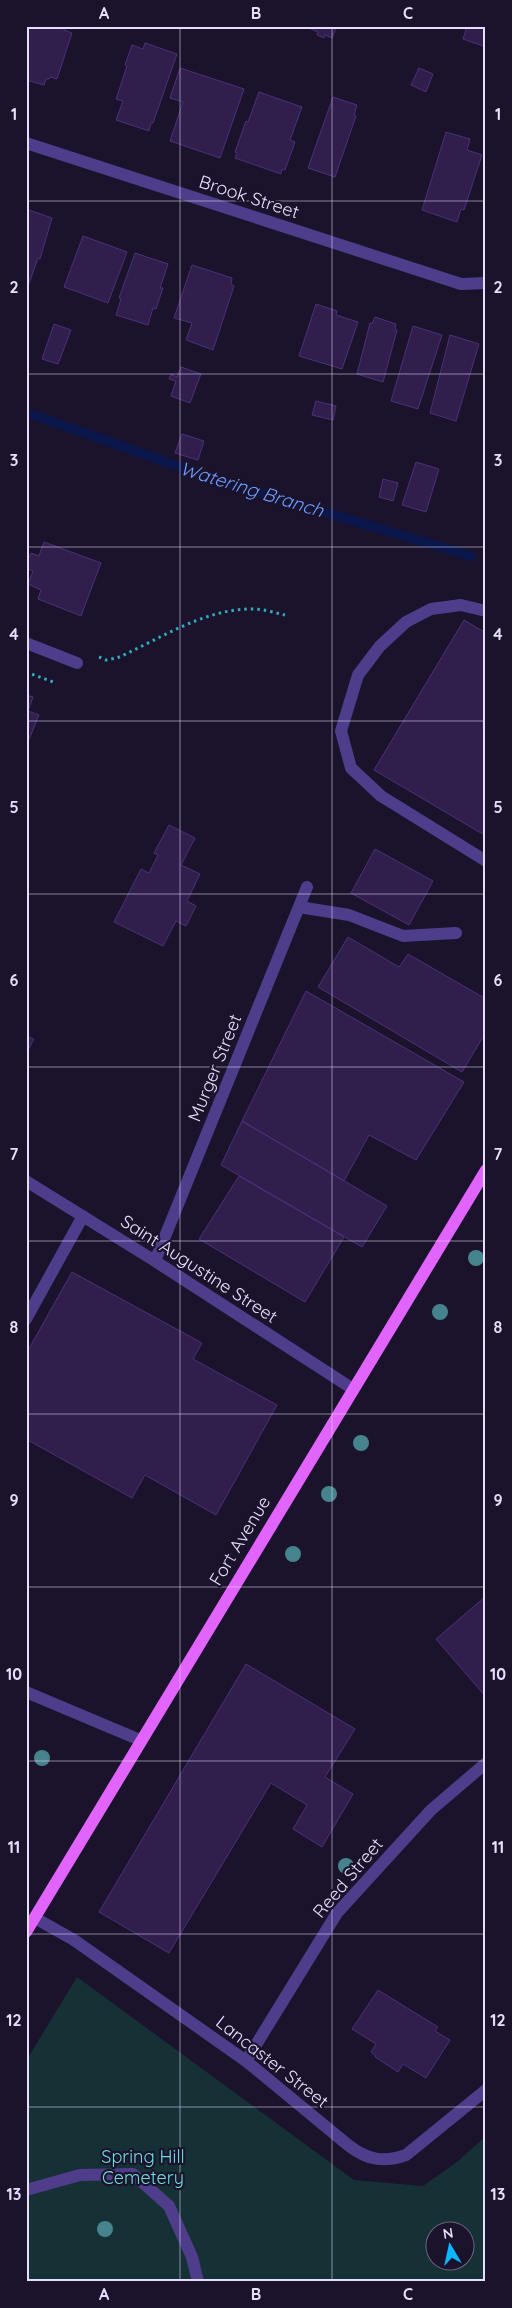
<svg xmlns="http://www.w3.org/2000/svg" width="512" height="2308" font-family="Quicksand,sans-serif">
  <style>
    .green { fill: #153136; fill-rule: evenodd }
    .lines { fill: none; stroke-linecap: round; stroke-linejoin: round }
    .stream { stroke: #0b164b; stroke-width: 10 }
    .building { fill: #301e4d; stroke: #4c3079 }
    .path { stroke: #31acbf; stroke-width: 3; stroke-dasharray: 2.5 4; stroke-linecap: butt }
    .minor { stroke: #4f3d8b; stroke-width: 12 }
    .major { stroke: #e264fe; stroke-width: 12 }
    .tree { fill: #45848c }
    .grid { fill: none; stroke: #e7ddff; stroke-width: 1; stroke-opacity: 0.55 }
    .labels { text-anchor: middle; stroke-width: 4.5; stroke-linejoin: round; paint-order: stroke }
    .street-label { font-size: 18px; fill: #e7ddff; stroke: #1b122c }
    .park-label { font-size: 18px; fill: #67e1da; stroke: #1b122c }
    .water-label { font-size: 19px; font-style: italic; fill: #6b9efe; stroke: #1b122c }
    .neatline { fill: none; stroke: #e7ddff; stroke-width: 2 }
    .grid-label { font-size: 16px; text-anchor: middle; font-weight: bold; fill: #e7ddff }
  </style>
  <rect width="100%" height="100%" fill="#1b122c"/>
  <path class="green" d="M77,1977L354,2180L423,2186L457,2162L486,2136V2282H26V2061ZM434,2230H464V2260H434Z"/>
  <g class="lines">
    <path class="stream" d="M34,415L211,478L471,556"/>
  </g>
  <path class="building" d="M26,26H66L64,30L72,33L57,79L50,77L49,79H46L44,85L26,80Z
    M312,26H337L332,38L325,35L324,38L317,35L318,32L311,29Z
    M467,26H486V47L463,39Z
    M145,43L177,54L153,123H151L149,131L116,120L123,101L116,99L127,66L125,65L132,45L143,49Z
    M180,68L244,89L220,158L170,141L183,102L170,98Z
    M419,68L433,74L426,92L411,85Z
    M259,92L302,107L290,140L295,142L285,170L282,169L281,174L235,158L237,153L235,152L246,121L248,122Z
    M333,97L357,105L354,115L356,116L335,177L308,168Z
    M446,132L470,139L467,150L482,155L464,210L461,209L457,222L422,210Z
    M26,209L52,218L40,259L38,258L26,292Z
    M83,236L127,252L108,303L64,287Z
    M135,253L168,264L160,288H163L156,309L153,308L148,325L116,315L121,299L119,298Z
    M192,265L232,278L231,284L234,286L213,350L186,340L192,323L174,318Z
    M316,304L337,311L336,315L358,322L342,369L299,356Z
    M375,317L396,324L395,329L397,330L383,382L357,374L370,323L372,324Z
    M54,324L71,330L58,364L42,359Z
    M413,326L442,335L418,409L391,401Z
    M450,335L479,344L456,421L430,413Z
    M181,367L201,374L190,403L171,396L176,381L169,379L171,374L177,377Z
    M316,401L336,406L333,420L312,415Z
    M182,434L204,441L198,460L175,453Z
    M416,462L439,469L426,512L402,505Z
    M383,479L398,483L393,501L379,497Z
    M44,542L101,563L81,616L38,599L41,590L28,584L33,571L26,568V565L31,553L39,556Z
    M464,620L486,633V836L374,770Z
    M26,695L33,697L28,711L39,715L26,747Z
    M169,825L195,838L181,865L200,874L187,901L196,906L186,926L176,921L163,946L114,922L141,869L149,873L158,855L154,853Z
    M375,849L433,881L409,925L351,893Z
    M348,937L399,967L408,954L486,999V1032L462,1072L318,987Z
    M306,991L464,1082L416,1160L369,1135L344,1181L242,1121Z
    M26,1036L34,1039L26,1054Z
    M242,1121L387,1206L362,1247L221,1165Z
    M239,1176L344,1237L305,1302L199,1239Z
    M72,1272L202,1343L193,1359L277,1405L216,1515L145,1475L132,1498L26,1439V1354Z
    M486,1596V1697L436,1639Z
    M246,1664L355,1729L325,1777L353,1794L322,1847L293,1829L307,1805L271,1783L169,1953L99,1912Z
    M378,1990L438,2027L435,2031L450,2040L426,2078L403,2064L398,2072L375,2057L376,2056L371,2052L376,2044L352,2029Z"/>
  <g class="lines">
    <path class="path" d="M99,657L106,660L117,658C160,639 205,608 254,609C264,609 275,613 285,615
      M26,672L56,683"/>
    <path class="minor" d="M26,143L461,284L486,283
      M486,611L461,605L431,609L406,622L380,646L358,675L341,731L351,768L381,796L486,861
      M26,643L77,663
      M299,907L349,915L403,936L456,933
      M26,1181L155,1261L353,1389
      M155,1261L307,887
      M26,1319L83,1216
      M26,1692L140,1740
      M35,1918L74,1940L246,2061L348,2145C367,2160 384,2163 406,2155L486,2090
      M246,2061L337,1913L431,1810L486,1763
      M26,2190L80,2175L133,2174L169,2206L192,2257L198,2282"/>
    <path class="major" d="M26,1932L486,1170"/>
  </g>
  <g class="tree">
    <circle cx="476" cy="1258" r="8"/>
    <circle cx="440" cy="1312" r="8"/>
    <circle cx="361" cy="1443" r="8"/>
    <circle cx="329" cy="1494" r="8"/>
    <circle cx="293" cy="1554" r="8"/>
    <circle cx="42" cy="1758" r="8"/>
    <circle cx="346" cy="1866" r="8"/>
    <circle cx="105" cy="2229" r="8"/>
  </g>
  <path class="grid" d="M180,26V2282M332,26V2282M26,201H486M26,374H486M26,547H486M26,721H486M26,894H486M26,1067H486M26,1241H486M26,1414H486M26,1587H486M26,1761H486M26,1934H486M26,2107H486"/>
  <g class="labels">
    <g class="street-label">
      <text transform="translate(249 197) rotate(18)" y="6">Brook Street</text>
      <text transform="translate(215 1068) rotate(-68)" y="6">Murger Street</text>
      <text transform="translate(199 1269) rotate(33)" y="6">Saint Augustine Street</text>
      <text transform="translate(240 1541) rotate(-59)" y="6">Fort Avenue</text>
      <text transform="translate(348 1878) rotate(-50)" y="6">Reed Street</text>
      <text transform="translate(272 2062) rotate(38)" y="6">Lancaster Street</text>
    </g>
    <g class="park-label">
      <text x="143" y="2163">Spring Hill<tspan x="143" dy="21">Cemetery</tspan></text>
    </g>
    <g class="water-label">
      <text transform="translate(252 489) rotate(17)" y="7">Watering Branch</text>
    </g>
  </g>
  <rect width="512" height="2308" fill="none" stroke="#1b122c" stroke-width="55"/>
  <g transform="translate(450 2246) rotate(351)"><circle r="24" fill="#1b122c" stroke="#6d6380"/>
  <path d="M0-4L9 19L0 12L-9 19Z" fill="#0ab7fe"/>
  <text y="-8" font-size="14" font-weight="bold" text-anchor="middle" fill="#e7ddff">N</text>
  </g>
  <rect x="28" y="28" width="456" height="2252" class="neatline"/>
  <g class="grid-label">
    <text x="104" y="19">A</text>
    <text x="256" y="19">B</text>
    <text x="408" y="19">C</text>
    <text x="14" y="120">1</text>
    <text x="498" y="120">1</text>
    <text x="14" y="293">2</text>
    <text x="498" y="293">2</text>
    <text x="14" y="466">3</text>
    <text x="498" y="466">3</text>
    <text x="14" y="640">4</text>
    <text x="498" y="640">4</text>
    <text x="14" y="813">5</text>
    <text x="498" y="813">5</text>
    <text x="14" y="986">6</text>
    <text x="498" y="986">6</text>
    <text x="14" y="1160">7</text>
    <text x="498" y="1160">7</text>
    <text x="14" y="1333">8</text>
    <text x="498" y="1333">8</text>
    <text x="14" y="1506">9</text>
    <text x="498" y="1506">9</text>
    <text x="14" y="1680">10</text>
    <text x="498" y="1680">10</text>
    <text x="14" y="1853">11</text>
    <text x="498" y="1853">11</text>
    <text x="14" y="2026">12</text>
    <text x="498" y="2026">12</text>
    <text x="14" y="2200">13</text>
    <text x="498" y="2200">13</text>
    <text x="104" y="2300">A</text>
    <text x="256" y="2300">B</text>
    <text x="408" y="2300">C</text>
  </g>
</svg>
